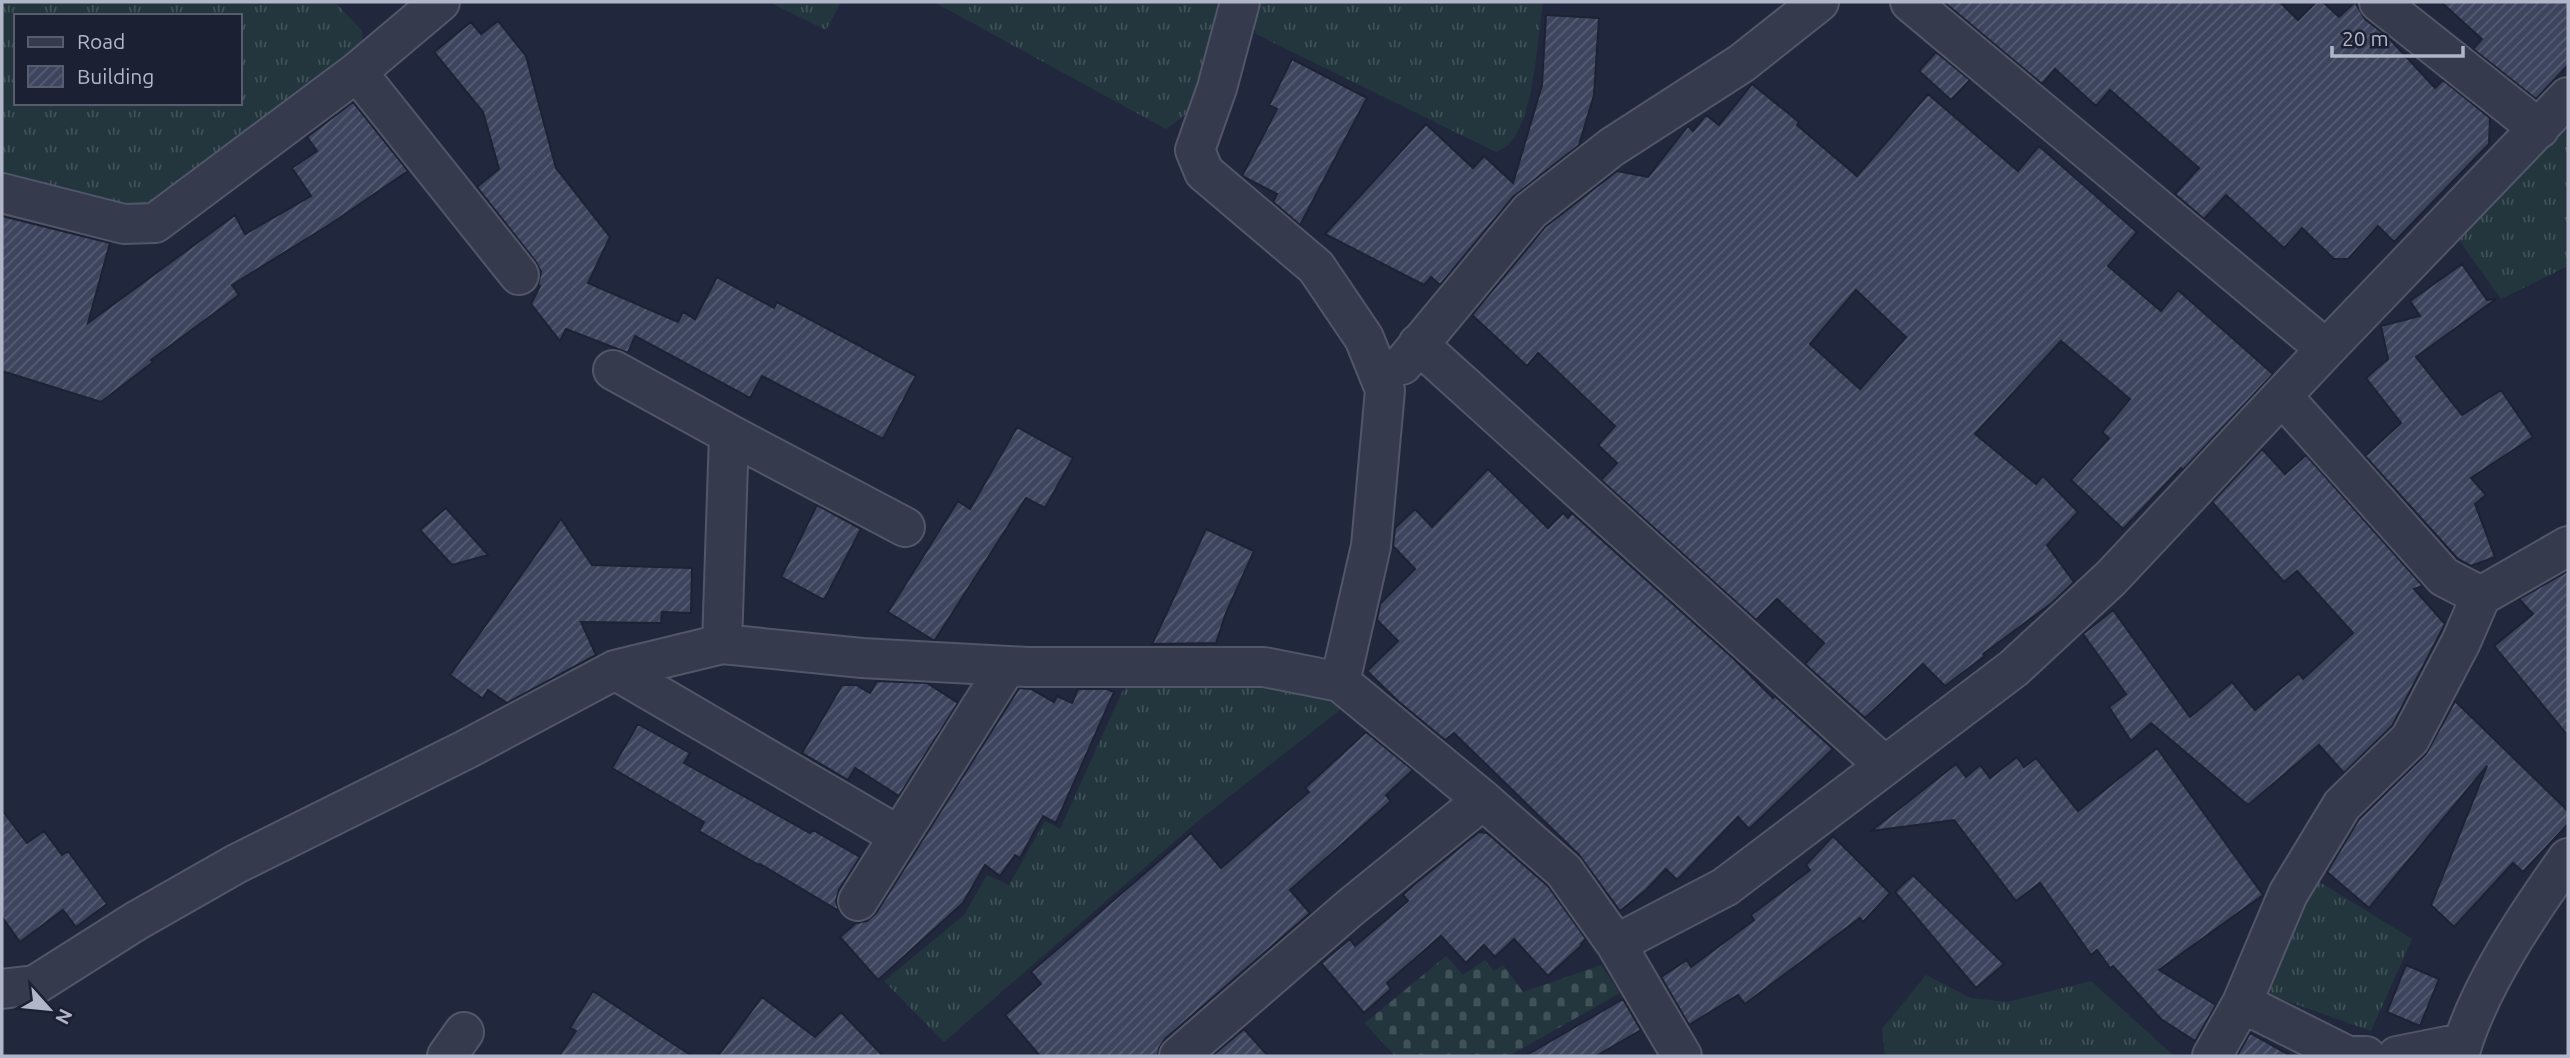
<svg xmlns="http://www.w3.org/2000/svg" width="2570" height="1058" font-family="Ubuntu,sans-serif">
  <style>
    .grass { fill: url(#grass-tufts); fill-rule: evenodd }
    .cemetery { fill: url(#cemetery-stones) }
    .building { fill: url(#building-hatch); stroke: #1d2234; stroke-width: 2; fill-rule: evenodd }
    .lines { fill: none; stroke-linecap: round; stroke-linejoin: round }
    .minor-casing { stroke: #515668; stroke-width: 42 }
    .minor { stroke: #353b4d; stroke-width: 38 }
  </style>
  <defs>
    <pattern id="grass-tufts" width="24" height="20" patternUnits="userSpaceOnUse" patternTransform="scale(1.75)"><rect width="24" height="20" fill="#23363e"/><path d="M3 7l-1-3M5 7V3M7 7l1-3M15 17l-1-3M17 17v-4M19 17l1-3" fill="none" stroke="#415158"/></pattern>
    <pattern id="cemetery-stones" width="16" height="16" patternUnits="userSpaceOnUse" patternTransform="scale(1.75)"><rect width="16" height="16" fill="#23363e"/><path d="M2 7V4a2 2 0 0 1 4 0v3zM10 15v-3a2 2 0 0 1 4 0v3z" fill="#415158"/></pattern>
    <pattern id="building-hatch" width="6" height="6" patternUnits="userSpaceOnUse" patternTransform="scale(1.75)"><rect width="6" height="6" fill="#3d445d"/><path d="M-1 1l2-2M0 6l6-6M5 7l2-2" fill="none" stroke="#575d73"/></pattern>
  </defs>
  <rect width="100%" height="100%" fill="#21283d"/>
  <path class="grass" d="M2,2H335L362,31L363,50L155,203L135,210L2,178ZM16,16H240V103H16Z
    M769,2H841L826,30Z
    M934,2H1223L1189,112L1166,129Z
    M1256,2H1543C1537,39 1535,114 1510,143C1507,147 1501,149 1496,152L1256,34L1252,17Z
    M2568,124V266L2501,299L2459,240Z
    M1131,683L1298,685L1345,706L1198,821L944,1042L884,981L964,915L987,875L1009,885L1045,821L1060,829L1123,690Z
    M2310,876L2412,939L2371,1031L2264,993Z
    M1926,975L1971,998L2007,1002L2091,981L2174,1056H1885L1882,1029Z"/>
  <path class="cemetery" d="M1446,956L1463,975L1485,960L1494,971L1503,965L1523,992L1601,965L1620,993L1509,1056H1395L1365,1023Z"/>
  <path class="building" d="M1944,2H2280L2298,20L2316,2H2323L2339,17L2355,2L2365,19L2387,36L2435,88L2443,80L2490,118L2489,144L2394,242L2378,226L2348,259H2334L2302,228L2284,248L2226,195L2204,219L2175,194L2199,168L2110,90L2096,106L2055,69L2042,84Z
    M2441,2H2568V65L2536,99L2473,49L2482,39Z
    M1546,15L1599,18L1594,95L1579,145L1513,197L1440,285L1431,277L1424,285L1325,234L1426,124L1473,168L1484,156L1513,183L1542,85Z
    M498,21L526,56L556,168L610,237L588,283L678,322L683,312L695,319L717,277L774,308L777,302L847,339L916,376L883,439L762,376L750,398L635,336L628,353L566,329L560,341L531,304L540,286L538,285L541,272L536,262L477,187L499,169L483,112L434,52L471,22L481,34Z
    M1936,52L1970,80L1951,100L1919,71Z
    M1292,59L1367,98L1300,225L1273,202L1277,194L1242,176L1277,109L1269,105Z
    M1752,84L1799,122L1797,125L1857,176L1928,94L2018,171L2039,146L2137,232L2108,266L2161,311L2178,290L2273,374L2183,470L2181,468L2123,529L2071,480L2109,438L2102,432L2130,399L2061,341L1975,434L2036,484L2043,476L2078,512L2047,545L2074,582L2052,603L1983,654L1985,656L1945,686L1923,664L1865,718L1805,664L1824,643L1777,599L1756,620L1601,480L1617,463L1598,445L1615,426L1538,353L1527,366L1472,315L1545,227L1617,171L1648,177L1688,126L1693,131L1706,115L1719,125ZM1856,290L1906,337L1860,389L1810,344Z
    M353,102L408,171L329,225L232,285L239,295L151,360L153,362L101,402L2,371V216L110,243L88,323L235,215L245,234L311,196L292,168L317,151L307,137Z
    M2462,264L2487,300L2496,299L2416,357L2462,415L2501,390L2533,437L2471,478L2486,495L2475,504L2495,557L2471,566L2458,559L2365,456L2401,423L2366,378L2388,359L2381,326L2420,316L2410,301Z
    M1017,427L1073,458L1045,508L1026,498L935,640H933L888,612L958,501L970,509Z
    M2262,449L2285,474L2306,455L2423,586L2414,589L2445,624L2392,726L2344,773L2319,745L2248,805L2151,723L2131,741L2109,707L2126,694L2083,634L2113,610L2190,717L2232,682L2255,710L2299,673L2303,679L2353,633L2297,571L2284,582L2212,502Z
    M1488,469L1548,528L1563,513L1568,518L1572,513L1733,658L1773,698L1775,696L1833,749L1749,829L1738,817L1677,880L1666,869L1646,890L1620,911L1579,855L1454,733L1445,740L1399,702L1367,671L1398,641L1377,620L1380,604L1415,569L1393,546L1395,528L1415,509L1432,527Z
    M817,505L861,529L824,600L781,577Z
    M446,508L488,555L452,565L420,530Z
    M561,519L592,565L692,568L691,613L662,612L661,623L581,622L596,655L507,703L488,690L483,699L450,675Z
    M1206,529L1254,551L1226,613L1216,643L1152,644Z
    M2568,571V736L2494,646L2533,614L2519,599Z
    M877,681L927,683L958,703L899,796L855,768L848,780L802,753L842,685H856L870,693Z
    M1019,688L1031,689L1054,702L1057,696L1072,703L1078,689H1107L1114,692L1056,823L1043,816L1020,858L1015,855L1000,876L985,865L963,903L878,980L840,937L856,923L867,921L876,913Z
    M2455,701L2568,811V824L2523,872L2513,863L2454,927L2431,905L2487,766L2369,908L2327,872L2359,819L2426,754Z
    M638,724L690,753L684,763L810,833L813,830L860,857L839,890L836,901L839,911L760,864L759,865L699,831L704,822L612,768Z
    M1366,732L1413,770L1386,795L1391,801L1290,890L1310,913L1165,1039L1159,1048L1158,1056H1040L1005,1015L1041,984L1031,972L1191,833L1221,868L1309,792L1305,788Z
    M2157,748L2263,895L2159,970L2216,1005L2195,1041L2161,1019L2113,966L2110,968L2097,950L2091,955L2040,883L2016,901L1954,820L1871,831L1956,764L1966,777L1980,765L1990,778L2017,757L2024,767L2036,758L2078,811Z
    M2,810L27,843L44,831L62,855L68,851L107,904L76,927L63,910L20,942L2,917Z
    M1479,832L1487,833L1548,886L1586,939L1581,944L1582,945L1548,976L1514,939L1495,957L1484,945L1466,963L1441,936L1387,983L1391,989L1364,1013L1321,963L1350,939L1355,946L1408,901L1403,895L1416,883Z
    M1833,836L1890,893L1863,922L1860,918L1745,1004L1738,995L1689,1025L1661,977L1687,960L1691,967L1754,920L1751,915L1810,870L1806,865Z
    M1913,875L2004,964L1976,988L1895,892Z
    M2406,965L2439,979L2420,1026L2387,1012Z
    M593,991L692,1056H559L576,1031L570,1028Z
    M762,997L815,1037L841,1012L883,1056H718Z
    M1623,999L1641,1030L1596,1056H1525Z
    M1244,1029L1268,1056H1212Z
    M2250,1033L2291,1056H2237Z"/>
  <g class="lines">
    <defs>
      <path id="minor" d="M1240,2L1217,88L1195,150L1204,172L1316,267L1364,338L1385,390L1371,546L1340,682
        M1910,2L2326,349
        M2379,2L2539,129
        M357,72L519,275
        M2,193L124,224L155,223L357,72L440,2
        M1418,344L1884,765
        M1402,365L1530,211L1612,147L1742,63L1819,2
        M613,370L729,434L905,527
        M2282,396L2444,577L2481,596
        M722,644L729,434
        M615,670L899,836
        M858,901L1007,666
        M1616,944L1725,887L2014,668L2111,578L2326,349L2568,97
        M2,989L35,985L136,921L236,864L465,750L615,670L722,644L862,658L1027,667H1264L1340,682L1483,800L1564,871L1616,944L1682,1056
        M2242,1003L2348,1056H2366
        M447,1056L464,1032
        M1179,1056L1351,907L1483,800
        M2212,1056L2242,1003L2288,894L2342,805L2410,739L2461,642L2481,596L2568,546
        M2397,1056L2462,1043
        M2459,1056C2477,989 2528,914 2568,858"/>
    </defs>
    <use href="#minor" class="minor-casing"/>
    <use href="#minor" class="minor"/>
  </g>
  <rect width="2570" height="1058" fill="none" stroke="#b1b6c8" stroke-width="7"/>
  <rect x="14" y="14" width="228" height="91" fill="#1b2032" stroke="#575c6e" stroke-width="2"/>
  <rect x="28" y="37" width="35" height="10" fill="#353b4d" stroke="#575c6e" stroke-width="2"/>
  <text x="77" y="49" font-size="21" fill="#b1b6c8">Road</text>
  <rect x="28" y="66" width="35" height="21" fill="url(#building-hatch)" stroke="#575c6e" stroke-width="2"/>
  <text x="77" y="84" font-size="21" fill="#b1b6c8">Building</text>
  <g transform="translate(49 1009) rotate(117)" stroke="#1b2032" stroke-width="5" paint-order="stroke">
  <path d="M0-5L12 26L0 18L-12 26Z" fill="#b1b6c8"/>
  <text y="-10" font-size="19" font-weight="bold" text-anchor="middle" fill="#b1b6c8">N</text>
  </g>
  <path d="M2332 46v10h131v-10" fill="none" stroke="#b1b6c8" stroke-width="3.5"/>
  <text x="2342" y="46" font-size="21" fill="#b1b6c8" stroke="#1b2032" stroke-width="5" paint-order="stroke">20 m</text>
</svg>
